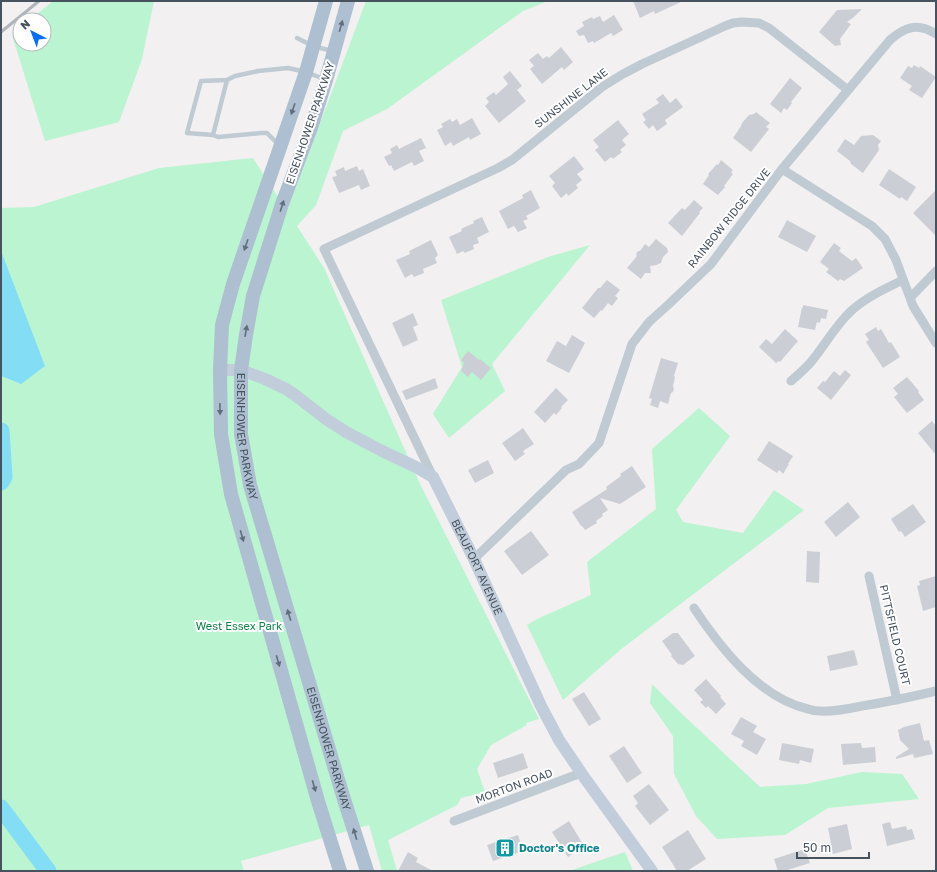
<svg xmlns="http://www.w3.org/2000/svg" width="937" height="872" font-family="'Golos Text',sans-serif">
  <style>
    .green { fill: #baf4d0 }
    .water { fill: #83ddf5 }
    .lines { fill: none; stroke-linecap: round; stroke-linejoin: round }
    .river { stroke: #83ddf5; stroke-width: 17 }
    .building { fill: #cbcfd5 }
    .lane { stroke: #bfcad3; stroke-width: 4.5 }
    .street { stroke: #bfcad3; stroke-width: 9 }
    .secondary { stroke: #c1cdda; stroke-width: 12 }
    .primary { stroke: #adbfd1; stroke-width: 14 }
    .rail { stroke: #b1b5bb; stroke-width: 3 }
    .oneway { fill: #606e7c }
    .labels { text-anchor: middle; stroke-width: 4; stroke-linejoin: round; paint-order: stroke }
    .street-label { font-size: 11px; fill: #46535f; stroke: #fff }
    .park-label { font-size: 11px; fill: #0e8348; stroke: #fff }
    .culture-label { font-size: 11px; font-weight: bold; fill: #0d838f; stroke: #fff; text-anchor: start }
  </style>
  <rect width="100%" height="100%" fill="#f2f0f0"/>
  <path class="green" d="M53,1H154L142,59L119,122L45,141L12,35L20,28V44H44V20H30Z
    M366,1H548L523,11L387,109L343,131L316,205L297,226L324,268L420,484L539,719L526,723L527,725L491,745L477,769L485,792L461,798L457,805L388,840L397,871H382L369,825L241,861L244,871H1V376L21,384L1,262V208L34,207L159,168L253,158L287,211Z
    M590,245L492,364L505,391L449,438L433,414L462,367L441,300L548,257Z
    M699,408L730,436L676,510L683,522L743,533L774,490L804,510L620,650L563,700L527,625L537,619L591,595L587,562L656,509L652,449Z
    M652,684L681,713L760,787L806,784L862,772L902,774L919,799L828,808L785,835L717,839L696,816L674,774L673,736L650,703Z
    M625,852L633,871H569Z"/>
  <path class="water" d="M1,251L45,366L21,384L1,376Z"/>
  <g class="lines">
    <path class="river" d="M1,431L4,477L1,482
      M1,808L48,871"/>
  </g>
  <path class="building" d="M633,1H683L655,14L654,11L640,18Z
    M862,9L854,17L847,22L851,24L840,39L841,45L835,46L819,32L837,10Z
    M614,15L623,30L613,36L611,33L594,43L593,41L588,43L584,35L579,36L576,31L584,26L582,22L592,17L593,19L600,16L603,22Z
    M561,47L573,62L564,70L562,67L542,84L530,69L534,66L529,60L538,53L543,59L547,56L549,58Z
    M914,65L919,68L920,66L936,77L922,98L909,90L912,86L900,78L908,66L912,68Z
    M510,71L522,86L517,90L526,101L499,123L485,106L489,102L486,98L494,92L496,95L508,84L503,77Z
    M790,78L802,88L791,102L792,103L787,110L784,108L781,113L770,104Z
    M663,94L670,103L676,98L683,107L665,120L667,124L657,131L653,125L649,129L643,122L646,120L642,114L659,103L656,99Z
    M756,112L770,123L766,127L769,129L751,152L733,138L741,126L742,123L749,115L754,114Z
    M472,118L481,134L470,140L469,137L453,146L451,142L445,146L437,130L443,127L441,124L450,119L452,122L457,119L460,125Z
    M618,120L629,134L622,140L626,145L620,150L622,152L613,159L611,157L605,162L595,150L599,147L593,140Z
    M873,135L881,141L878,145L879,150L863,173L851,164L850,161L837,151L845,139L854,145L861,136Z
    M421,138L426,148L419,151L424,161L414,166L412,162L394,171L391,165L389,166L384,157L392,153L390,149L397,145L399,149Z
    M574,156L584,169L577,174L582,180L576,185L578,188L568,196L567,193L561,198L552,186L555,183L549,176Z
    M721,160L733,170L731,172L733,174L724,186L725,187L718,195L703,184L709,175L708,174L717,164L718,165Z
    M357,166L359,171L363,169L370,186L361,190L359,185L339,193L332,177L337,176L335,171L344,167L345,171Z
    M889,169L916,187L907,201L901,197L900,199L879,185Z
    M531,190L540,208L526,216L528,219L523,221L527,228L518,232L514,226L508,229L499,211L523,198L522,195Z
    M936,190V236L913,213Z
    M694,200L703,208L699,212L700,213L682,236L668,223L682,208L685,210Z
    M482,217L489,232L477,238L479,243L473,245L474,249L465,253L463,251L457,254L449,237L462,231L461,229L474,223L473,221Z
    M787,220L816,236L807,252L778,237Z
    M656,239L667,248L668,252L663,257L661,263L658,264L657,265L650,266L651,273H645L641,279L627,268L637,256L636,254L638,251H640L645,244L649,247Z
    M431,240L438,255L435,258L437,263L423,269L424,273L414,277L412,274L405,278L396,260L410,254L409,251Z
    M834,243L841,248L839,251L852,261L856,258L863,268L844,281L840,279L838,281L826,272L829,269L820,262Z
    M607,280L620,290L615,296L618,298L612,306L608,303L602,311L601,310L594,318L582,308L598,288H600Z
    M803,305L828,310L826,319L821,318L820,323L817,322L815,330L798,327L802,307L803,308Z
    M413,313L418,325L413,327L418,340L403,347L392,323Z
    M876,327L878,331L881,329L889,343L891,342L900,357L883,368L866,342L869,340L865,334Z
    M785,329L798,341L780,362L779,361L776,363L759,347L766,339L772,344Z
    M572,335L585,343L569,373L546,361L557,341L566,346Z
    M468,351L479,360L480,359L491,368L481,380L472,372L468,377L461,371L464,363L461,360Z
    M661,358L678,363L674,376L675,377L673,386L674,389L673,392L671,393L668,404L660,401L658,408L650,405L652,399L649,398Z
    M845,370L851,375L831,400L817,388L823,381L825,382L834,371L840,376Z
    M907,377L919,391L918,392L924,400L907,413L894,397L898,394L893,388Z
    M435,378L438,388L406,400L402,391Z
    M556,388L568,400L561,407L562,408L556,415L554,413L545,423L534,412Z
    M932,421L936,426V455L918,433Z
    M523,428L534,444L523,451L525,454L515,461L502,443Z
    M769,441L793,456L788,464H789L783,474L779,470L777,473L757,460Z
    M488,460L494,473L475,483L468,470Z
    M632,466L646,487L620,504L600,498L608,510L602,514L603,516L596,521L597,523L585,530L582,526H581L572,512L607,489L606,487L621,476L620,474Z
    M848,502L860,517L836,537L824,522Z
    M913,504L926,522L905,537L901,531L899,532L891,519Z
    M531,531L549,555L522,575L504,551Z
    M807,551L820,552L819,583L806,582Z
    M936,576V607L923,611L917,586L920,585L919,581Z
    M673,633H678L695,656L683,665L678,664L671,656L672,655L662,641Z
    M854,650L858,665L830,671L827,656Z
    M706,679L721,696L720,697L726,704L716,714L708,706L706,708L700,702L703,700L694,690Z
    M584,692L601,719L589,726L572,699Z
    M741,717L757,726L753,732L766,739L757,755L741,746L744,741L731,734Z
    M920,723L924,741L929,740L933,754L914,758L913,754L896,759V757L909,749L900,740L898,730L904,727Z
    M782,743L814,749L811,763L800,760L799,764L779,760Z
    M861,743L862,748L875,747L876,762L843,765L841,744Z
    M624,746L642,773L627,783L609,756Z
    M523,753L528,768L498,778L493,763Z
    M649,784L669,810L650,825L635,806L638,803L633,796Z
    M569,821L584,846L568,857L552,832Z
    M890,822L892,829L906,826L907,830L912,829L915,839L887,846L882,824Z
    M847,824L852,849L833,854L828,828Z
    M688,830L706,859L687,871H677L662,847Z
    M518,835L523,851L493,861L487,845Z
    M805,849L810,863L784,871H778L774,859Z
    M408,852L418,858L416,862L433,871H398Z"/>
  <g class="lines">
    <path class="lane" d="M297,38L313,46L332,51
      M213,135L187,133L201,81L227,80
      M279,145L267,133H261L218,137L213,135L227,80L235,76L258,71L288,68L306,72L324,79"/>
    <path class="street" d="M782,169L872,226L885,239L896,260L913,306L936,343
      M910,298L936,271
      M791,381C798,375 805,369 811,362C825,345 835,326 851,311C865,298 886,288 903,280
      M433,477L324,249L498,168L512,160L602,87L623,74L642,64L725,26L733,23L741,22L759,23L769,28L848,90
      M474,559L566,470L579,464L599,443L632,344L649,322L669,304L711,264L782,169L890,40C905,27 918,22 936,34
      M869,576L897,700
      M694,608C720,647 759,698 808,709C811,710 815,711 819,711C833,712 848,709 862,706C887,702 911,697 936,691
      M454,821L581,773"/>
    <path class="secondary" id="s1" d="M220,370H241L265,379L286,389L295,395L326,419L346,432L382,451L416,467L433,477L474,559L541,706L559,740L584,777L652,871"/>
    <g class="primary">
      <path d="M326,1L306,72L233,284L222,325L220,370L221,434L231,494L318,801L340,871"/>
      <path id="s2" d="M348,1L326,80L312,125L282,204L253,296L246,335L241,370V434L250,485L343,796L367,871"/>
    </g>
    <path class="rail" d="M1,32L39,1"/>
  </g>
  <defs><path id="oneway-solid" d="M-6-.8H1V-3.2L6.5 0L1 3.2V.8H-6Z"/></defs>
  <g class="oneway">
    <use href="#oneway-solid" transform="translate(341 26) rotate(-74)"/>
    <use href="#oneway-solid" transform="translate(293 109) rotate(109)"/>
    <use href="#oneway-solid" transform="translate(282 206) rotate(-72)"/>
    <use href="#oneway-solid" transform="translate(246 245) rotate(109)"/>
    <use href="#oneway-solid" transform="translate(246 331) rotate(-80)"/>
    <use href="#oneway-solid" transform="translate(220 409) rotate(89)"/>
    <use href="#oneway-solid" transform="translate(242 536) rotate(74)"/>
    <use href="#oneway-solid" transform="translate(289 615) rotate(-107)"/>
    <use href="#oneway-solid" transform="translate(278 661) rotate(74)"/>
    <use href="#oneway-solid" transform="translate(314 786) rotate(74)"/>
    <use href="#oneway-solid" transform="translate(355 834) rotate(-107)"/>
  </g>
  <defs>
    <symbol id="building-square" viewBox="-11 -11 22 22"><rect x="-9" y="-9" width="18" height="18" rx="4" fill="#0f9aa8" stroke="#fff"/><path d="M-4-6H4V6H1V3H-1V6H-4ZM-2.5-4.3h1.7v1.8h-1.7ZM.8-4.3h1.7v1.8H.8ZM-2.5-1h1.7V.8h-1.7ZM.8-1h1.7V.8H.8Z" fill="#fff"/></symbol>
  </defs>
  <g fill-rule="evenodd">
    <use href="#building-square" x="494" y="837" width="22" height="22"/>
  </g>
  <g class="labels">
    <g class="street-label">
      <text transform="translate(571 98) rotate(-38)" y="4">SUNSHINE LANE</text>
      <text transform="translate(310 123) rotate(-71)" y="4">EISENHOWER PARKWAY</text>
      <text transform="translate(729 218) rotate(-51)" y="4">RAINBOW RIDGE DRIVE</text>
      <text dy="4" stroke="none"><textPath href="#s2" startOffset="452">EISENHOWER PARKWAY</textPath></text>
      <text dy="4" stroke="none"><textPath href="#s1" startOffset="342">BEAUFORT AVENUE</textPath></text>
      <text transform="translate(895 635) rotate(77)" y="4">PITTSFIELD COURT</text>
      <text dy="4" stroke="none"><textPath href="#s2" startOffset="776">EISENHOWER PARKWAY</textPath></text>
      <text transform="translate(514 786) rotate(-20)" y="4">MORTON ROAD</text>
    </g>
    <g class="park-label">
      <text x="239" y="630">West Essex Park</text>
    </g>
    <g class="culture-label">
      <text x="519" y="852">Doctor's Office</text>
    </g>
  </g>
  <rect width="937" height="872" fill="none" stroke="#46535f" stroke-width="4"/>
  <g transform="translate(32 32) rotate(318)"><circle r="19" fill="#ffffff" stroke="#b5babf"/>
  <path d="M0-3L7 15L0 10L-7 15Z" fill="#076ff5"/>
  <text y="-6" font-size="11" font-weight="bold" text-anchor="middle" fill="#46535f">N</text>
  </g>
  <path d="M797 852v6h72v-6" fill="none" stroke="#46535f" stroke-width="2"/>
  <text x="803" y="852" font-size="12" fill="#46535f" stroke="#ffffff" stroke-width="3" paint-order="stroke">50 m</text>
</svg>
